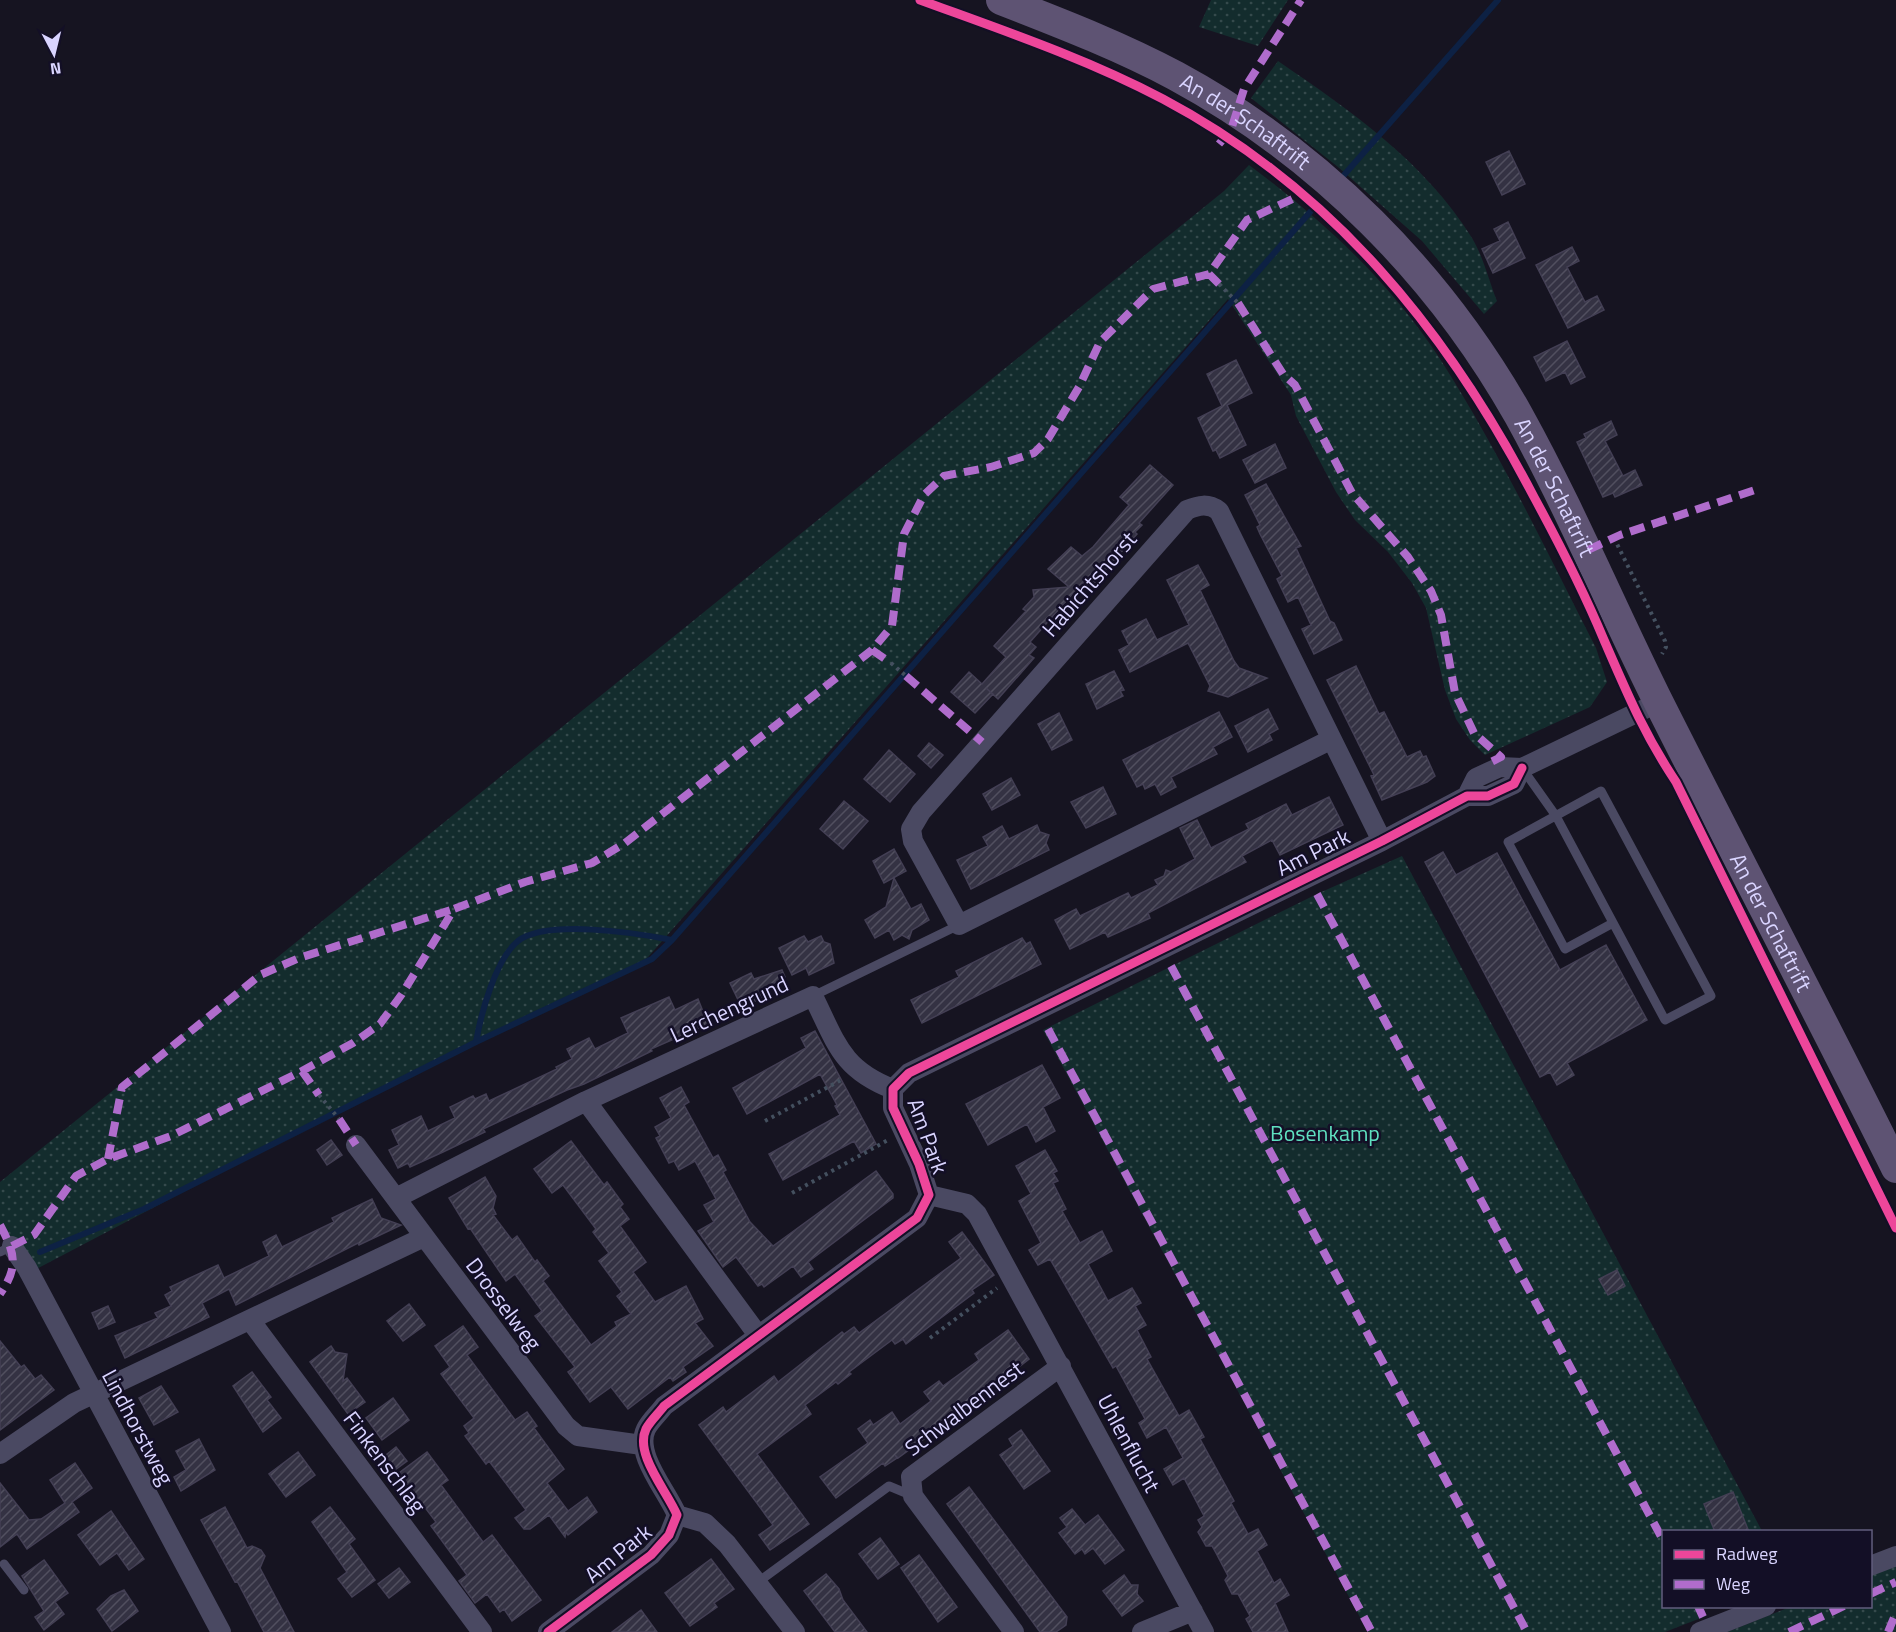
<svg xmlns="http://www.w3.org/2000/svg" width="1896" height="1632" font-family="'Titillium Web',sans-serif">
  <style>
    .green { fill: url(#green-dots) }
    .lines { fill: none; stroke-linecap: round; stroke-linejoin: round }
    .stream { stroke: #0d2144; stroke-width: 6 }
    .building { fill: url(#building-hatch); stroke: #433f54; stroke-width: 1.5 }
    .path { stroke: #44505f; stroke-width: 4; stroke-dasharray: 3 4.5; stroke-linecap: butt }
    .service { stroke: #4a4962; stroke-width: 9 }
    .minor { stroke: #4a4962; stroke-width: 20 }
    .primary { stroke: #5e5373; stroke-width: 30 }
    .quiet { stroke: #b06ccc; stroke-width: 8; stroke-dasharray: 15 8; stroke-linecap: butt }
    .cycleway-casing { stroke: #130f26; stroke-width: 13 }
    .cycleway { stroke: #ed469a; stroke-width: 9 }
    .labels { text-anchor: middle; stroke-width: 5; stroke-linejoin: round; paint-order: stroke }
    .street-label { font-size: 22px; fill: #d9d4ff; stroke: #130f26 }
    .park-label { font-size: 22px; fill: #5fe0c0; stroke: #130f26 }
  </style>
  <defs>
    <pattern id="green-dots" width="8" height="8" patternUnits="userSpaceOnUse" patternTransform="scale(1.5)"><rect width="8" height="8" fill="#132c2d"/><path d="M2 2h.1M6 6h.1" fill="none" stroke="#354a4c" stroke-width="1.8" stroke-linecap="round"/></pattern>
    <pattern id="building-hatch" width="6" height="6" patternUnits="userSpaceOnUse" patternTransform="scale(1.5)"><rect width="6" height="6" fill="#343243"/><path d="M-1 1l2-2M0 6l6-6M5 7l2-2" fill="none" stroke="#514f5f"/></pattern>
  </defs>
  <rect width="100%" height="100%" fill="#161421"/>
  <path class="green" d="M1211,0H1288L1258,46L1199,27Z
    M1278,61C1351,111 1424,161 1472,238C1483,256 1489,281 1497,301L1484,314L1422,241L1338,167L1251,98Z
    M1249,165C1322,219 1390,282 1440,359C1498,449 1547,552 1596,648L1607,682L1590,707L1485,755L1470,740L1456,719L1445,690L1426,608L1412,583L1388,552L1355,520L1336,492L1296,416L1291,395L1228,299L641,965L324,1118L25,1275L0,1233V1182L1224,191Z
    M1402,856L1762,1531L1664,1532V1606L1703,1607L1706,1616L1665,1632H1368L1043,1030L1317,894Z
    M1896,1564V1632H1727L1790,1607L1870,1606L1871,1574Z"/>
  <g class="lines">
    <path class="stream" d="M1344,175L1498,0
      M476,1042C481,1014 495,960 518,941C547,919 637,933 672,940
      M40,1252L144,1209L476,1042L652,959L672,940L1311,211"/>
  </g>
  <path class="building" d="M1509,151L1525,184L1502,195L1486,162Z
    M1508,222L1525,258L1493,273L1482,249L1500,241L1494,229Z
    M1572,247L1579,261L1567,267L1585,302L1597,296L1604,310L1568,328L1536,265Z
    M1567,341L1585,377L1571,384L1565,372L1546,381L1534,357Z
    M1236,360L1252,393L1227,405L1246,445L1220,458L1216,450L1213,451L1198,418L1222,406L1207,374Z
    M1611,421L1617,435L1605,441L1623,476L1635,470L1642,485L1615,497L1613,493L1603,497L1577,442L1586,438L1584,434Z
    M1275,444L1286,468L1255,483L1243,460Z
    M1150,465L1173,485L1139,523L1142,525L1135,532L1137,534L1090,588L1083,582L1030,642L1036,647L1029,655L1034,658L998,699L986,688L993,694L975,713L951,692L969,672L982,684L1006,657L994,646L1026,611L1023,609L1034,597L1033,590L1069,587L1048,569L1071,547L1082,556L1093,547L1129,505L1120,497Z
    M1266,484L1301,546L1296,548L1330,621L1334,623L1342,640L1314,654L1302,629L1311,625L1298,597L1288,602L1277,579L1282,576L1260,534L1257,527L1260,525L1245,495Z
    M1198,565L1209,585L1200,590L1234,661L1239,668L1267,678L1228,697L1208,691L1210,686L1188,643L1130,672L1119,650L1129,645L1122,631L1146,619L1157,640L1189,625L1167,580Z
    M1356,666L1379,714L1384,712L1407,757L1420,751L1423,757L1426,756L1435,776L1427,782L1382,800L1371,776L1374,775L1327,680Z
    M1114,671L1124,690L1120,691L1123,696L1097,709L1086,684Z
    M1268,709L1278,729L1269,734L1272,740L1248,752L1235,726Z
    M1219,712L1232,737L1213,747L1217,754L1171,777L1176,787L1161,795L1155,784L1145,789L1143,784L1137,787L1123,760Z
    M1059,713L1072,740L1052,750L1038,724Z
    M929,743L943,755L931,768L918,756Z
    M889,750L915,774L890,802L864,779Z
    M1011,778L1020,795L992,810L983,794Z
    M1103,787L1116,814L1086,828L1071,802Z
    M1329,797L1343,825L1280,855L1272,840L1242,856L1246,862L1148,913L1150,918L1108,937L1105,932L1070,949L1055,920L1076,909L1080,916L1128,893L1131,898L1158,885L1155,880L1164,876L1166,870L1171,872L1195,859L1180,828L1197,820L1211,848L1249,829L1246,824L1286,804L1292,815Z
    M844,801L868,821L843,849L820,829Z
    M1037,825L1040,832L1049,835L1046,843L1049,850L971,889L957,860L988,846L983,837L1002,826L1009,839Z
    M894,849L906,871L884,883L873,861Z
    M1443,852L1456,875L1497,853L1560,970L1606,945L1647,1020L1567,1063L1574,1075L1557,1085L1550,1072L1540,1077L1425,862Z
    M894,878L911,909L921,904L929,920L912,930L909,939L902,935L894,940L889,930L875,938L865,920L886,907Z
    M804,936L808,942L821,936L824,942L830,944L834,963L809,975L806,968L792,975L779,948Z
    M1022,938L1026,944L1030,942L1041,964L922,1023L911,1000L959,977L956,971Z
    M782,970L785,977L760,991L763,997L742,1008L730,983L751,973L754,979Z
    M669,997L675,1010L698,999L708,1024L651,1049L652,1051L584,1084L567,1090L483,1129L485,1132L443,1152L410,1167L408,1163L398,1168L389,1150L399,1145L392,1130L421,1116L428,1131L455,1118L450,1107L473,1096L475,1099L486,1094L489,1101L557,1069L556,1067L572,1059L567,1049L589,1038L595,1049L628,1033L621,1018Z
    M815,1031L876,1144L861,1153L854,1141L783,1180L769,1154L840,1115L835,1106L837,1105L820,1074L747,1114L733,1088L806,1048L801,1038Z
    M1042,1065L1060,1098L1043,1107L1055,1131L1036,1142L1027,1124L988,1145L966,1104Z
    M681,1087L689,1102L684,1105L713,1158L718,1155L726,1170L723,1172L750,1222L773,1246L876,1171L893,1194V1198L808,1262L813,1269L801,1277L793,1266L764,1287L762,1284L758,1286L736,1257L723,1267L698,1231L714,1222L704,1205L716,1199L695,1161L679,1170L674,1161L669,1163L656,1138L660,1136L655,1127L671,1118L660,1098Z
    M331,1140L342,1155L327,1165L317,1150Z
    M571,1141L604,1185L607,1182L623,1204L620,1207L629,1219L620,1226L646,1262L633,1272L655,1302L686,1286L703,1319L695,1323L713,1346L683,1367L686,1372L673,1381L670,1377L628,1409L611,1387L590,1402L568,1372L575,1367L535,1316L542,1311L515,1274L506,1281L470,1228L468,1229L449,1198L485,1177L496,1196L493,1208L496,1214L493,1215L512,1240L517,1236L535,1262L537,1260L549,1276L543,1281L591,1345L617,1326L615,1322L631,1314L617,1296L622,1292L599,1261L609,1253L593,1232L596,1229L563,1185L552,1193L534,1169Z
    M1045,1150L1057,1171L1053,1173L1058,1181L1053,1183L1066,1209L1062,1211L1080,1243L1102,1231L1112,1251L1088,1264L1108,1301L1132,1288L1141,1303L1135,1306L1146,1325L1137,1330L1151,1357L1147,1359L1179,1416L1189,1410L1204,1437L1200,1439L1234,1501L1231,1503L1248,1534L1258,1529L1267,1545L1257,1551L1274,1583L1280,1579L1289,1595L1275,1603L1288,1632H1253L1246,1619L1250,1616L1238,1594H1232L1225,1580L1228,1576L1216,1553L1212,1546H1206L1198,1532L1202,1527L1198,1520L1204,1516L1184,1478L1173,1485L1164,1469L1183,1458L1166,1427L1147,1438L1139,1423L1145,1419L1116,1366L1113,1368L1050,1259L1038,1265L1029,1250L1041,1243L1019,1201L1031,1194L1016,1166Z
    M372,1199L381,1218L401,1225L359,1245L358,1243L236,1305L229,1289L202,1303L209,1317L125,1358L115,1336L158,1318L155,1313L171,1306L165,1295L172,1291L170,1287L218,1265L224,1278L269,1256L263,1242L276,1235L282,1247L334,1222L332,1218Z
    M962,1232L994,1275L972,1290L974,1293L906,1344L903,1339L895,1344L892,1340L849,1372L851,1374L838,1384L836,1382L805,1405L811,1414L757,1454L809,1524L770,1550L759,1535L773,1525L699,1425L723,1407L726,1412L774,1376L778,1382L842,1332L844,1334L854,1327L859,1333L961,1258L949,1242Z
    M1617,1270L1625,1286L1608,1295L1599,1279Z
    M409,1304L425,1325L403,1341L387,1321Z
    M108,1306L115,1322L99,1329L92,1313Z
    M463,1326L478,1347L467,1355L515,1420L527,1412L537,1426L534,1428L564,1469L547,1483L568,1511L587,1497L597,1512L568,1535L566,1532L565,1537L549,1515L530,1529H524L515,1518L526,1510L489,1461L486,1464L465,1436L469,1433L464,1426L474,1418L441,1374L450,1367L435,1346Z
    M1008,1330L1029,1359L1009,1375L996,1383L995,1381L970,1399L973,1403L898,1458L895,1455L897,1458L885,1466L883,1463L836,1498L820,1477L868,1443L858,1429L870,1420L873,1425L892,1412L900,1424L931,1401L924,1392L939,1381L943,1386L979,1360L975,1354Z
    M0,1341L21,1367L24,1365L35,1379L41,1375L54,1390L0,1430Z
    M331,1346L335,1352L347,1354L343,1381L347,1378L365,1402L348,1414L310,1362Z
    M252,1372L271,1397L267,1400L281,1418L263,1432L233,1386Z
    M161,1386L178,1412L154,1425L139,1398Z
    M393,1398L409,1420L382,1440L366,1418Z
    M1021,1430L1050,1471L1024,1489L1000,1455L1013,1446L1009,1439Z
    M199,1439L215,1470L181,1491L174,1477L186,1470L176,1451Z
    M396,1447L407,1461L391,1473L381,1459Z
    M298,1452L315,1475L286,1497L269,1474Z
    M427,1452L448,1480L441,1485L483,1542L492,1535L541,1600L512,1621L504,1609L500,1612L487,1594L475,1603L459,1581L467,1575L431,1526L436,1522L399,1473Z
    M75,1463L92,1488L72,1502L79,1512L27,1549L17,1534L0,1547V1483L29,1520L41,1519L65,1503L50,1480Z
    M969,1487L1067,1617L1066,1625L1056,1632H1040L947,1504Z
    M1733,1492L1749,1532H1715L1704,1504Z
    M225,1507L247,1548L252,1546L261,1550L265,1556L260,1568L294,1632H264L237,1581L235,1582L201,1520Z
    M330,1507L355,1539L349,1544L375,1580L352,1597L338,1579L347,1572L312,1522Z
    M1072,1509L1085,1525L1098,1515L1124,1550L1105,1564L1093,1548L1085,1554L1082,1549L1075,1554L1059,1533L1067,1527L1060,1518Z
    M111,1511L144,1559L129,1570L117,1553L100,1565L78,1535Z
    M880,1538L899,1564L878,1579L859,1554Z
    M919,1555L957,1607L938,1622L901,1568Z
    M711,1559L734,1589L714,1603L717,1607L690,1626L665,1593Z
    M44,1560L68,1593L55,1602L64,1614L44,1630L35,1617L44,1611L22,1576Z
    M399,1568L410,1582L389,1598L378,1584Z
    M826,1574L839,1589L843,1600L867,1632H835L804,1591Z
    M1124,1575L1131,1585H1138L1137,1594L1143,1601L1122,1616L1103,1591Z
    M124,1590L138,1611L112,1631L97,1609L111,1596Z
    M641,1610L657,1632H612Z"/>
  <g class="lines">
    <path class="path" d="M1219,284L1238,303
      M1614,538L1665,641L1666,647L1662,654
      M891,663L906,676
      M319,1095L339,1119
      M765,1121L841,1080
      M792,1193L888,1140
      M930,1338L997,1288"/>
    <path class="service" d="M1522,768L1556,816L1665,1020L1711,996L1601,791L1508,842L1565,949L1613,923
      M813,996L959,925
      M0,1252L12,1246
      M4,1564L24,1590
      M758,1582L889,1486L913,1496"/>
    <path class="minor" d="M1330,740L959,925L913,841L911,829L921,812L1187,510C1199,505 1208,503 1219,511L1382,841
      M1467,796L1476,778L1500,767L1522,768L1659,702
      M586,1101L758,1335
      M356,1145L566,1426L578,1436L642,1445
      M929,1195L967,1204L977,1214L1204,1632
      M396,1198L586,1101L813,996C836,1042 841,1069 893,1089
      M12,1246L27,1268L221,1632
      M250,1320L482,1632
      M0,1454L74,1403L424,1237
      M677,1515L705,1523L727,1544L795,1632
      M1870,1566L1896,1556
      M548,1632L651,1555L669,1535L677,1515C667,1491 634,1454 646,1429C650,1421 659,1413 664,1406L917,1218L929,1195L919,1164L893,1108V1089L909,1073L1382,841L1467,796H1488L1514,784L1522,768
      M1014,1632L913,1496L911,1477L1061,1366
      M1142,1632L1193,1611
      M1700,1632L1766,1606"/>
    <path class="primary" id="s1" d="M1001,0C1060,23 1120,46 1176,76C1320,154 1439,274 1519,416C1571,510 1612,609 1660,705C1738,860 1819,1013 1896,1168"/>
    <path class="quiet" d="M1219,144L1231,130L1244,89L1301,0
      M1219,284L1209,274L1247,220L1303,194
      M1238,303L1283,374L1295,385L1352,493L1408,557L1431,591L1441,615L1455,693L1474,733L1501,757L1491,762L1494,765
      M1588,550L1620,535L1758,489
      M872,650L891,663
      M906,676L982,742
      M1317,894L1664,1542
      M1171,966L1527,1632
      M1048,1029L1372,1632
      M302,1071L319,1095
      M339,1119L356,1145
      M108,1159L122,1087L260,975L299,958L454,909
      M0,1225C15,1253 19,1267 0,1294
      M12,1246L34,1235L76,1176L108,1159L171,1136L302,1071L353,1043L380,1024L402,994L454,909L525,882L592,863L625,843L872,650L892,626L904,534L924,495L944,476L991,467L1034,453L1048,439L1079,387L1100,342L1153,289L1209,274
      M1870,1594L1896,1582
      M1698,1606L1703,1617
      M1789,1632L1844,1606
      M1888,1632L1896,1613"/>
    <defs>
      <path id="cycleway" d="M920,0C1002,30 1085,58 1163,99C1331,188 1447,330 1534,497C1559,543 1584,592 1604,640C1627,693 1644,734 1676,782L1896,1228
        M548,1632L651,1555L669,1535L677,1515C667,1491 634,1454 646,1429C650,1421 659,1413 664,1406L917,1218L929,1195L919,1164L893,1108V1089L909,1073L1382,841L1467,796H1488L1514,784L1522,768"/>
    </defs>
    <use href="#cycleway" class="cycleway-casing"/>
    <use href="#cycleway" class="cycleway"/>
  </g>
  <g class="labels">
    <g class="street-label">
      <text dy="8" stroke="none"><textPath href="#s1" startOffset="274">An der Schaftrift</textPath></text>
      <text dy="8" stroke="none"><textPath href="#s1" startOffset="760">An der Schaftrift</textPath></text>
      <text transform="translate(1089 584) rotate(-49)" y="8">Habichtshorst</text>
      <text transform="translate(1313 852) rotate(-26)" y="8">Am Park</text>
      <text dy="8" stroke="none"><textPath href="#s1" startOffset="1246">An der Schaftrift</textPath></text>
      <text transform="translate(729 1009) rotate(-25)" y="8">Lerchengrund</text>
      <text transform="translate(928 1136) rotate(70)" y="8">Am Park</text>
      <text transform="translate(504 1304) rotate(53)" y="8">Drosselweg</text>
      <text transform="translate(964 1408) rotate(-37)" y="8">Schwalbennest</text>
      <text transform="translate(138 1427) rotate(62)" y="8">Lindhorstweg</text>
      <text transform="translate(1129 1443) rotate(62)" y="8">Uhlenflucht</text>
      <text transform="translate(385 1462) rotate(53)" y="8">Finkenschlag</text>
      <text transform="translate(618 1553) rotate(-39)" y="8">Am Park</text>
    </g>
    <g class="park-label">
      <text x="1325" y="1141">Bosenkamp</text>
    </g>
  </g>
  <rect x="1662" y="1530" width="210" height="78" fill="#130f26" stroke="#625e7d" stroke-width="1.5"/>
  <rect x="1674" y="1550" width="30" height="9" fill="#ed469a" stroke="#625e7d" stroke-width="1.5"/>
  <text x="1716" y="1560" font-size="18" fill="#d9d4ff">Radweg</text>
  <rect x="1674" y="1580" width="30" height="9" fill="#b06ccc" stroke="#625e7d" stroke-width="1.5"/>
  <text x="1716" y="1590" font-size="18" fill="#d9d4ff">Weg</text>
  <g transform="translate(54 54) rotate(173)" stroke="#130f26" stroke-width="4.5" paint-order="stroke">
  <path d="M0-4.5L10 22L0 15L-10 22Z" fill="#d9d4ff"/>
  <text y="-9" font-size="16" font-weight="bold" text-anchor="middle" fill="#d9d4ff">N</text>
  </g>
</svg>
